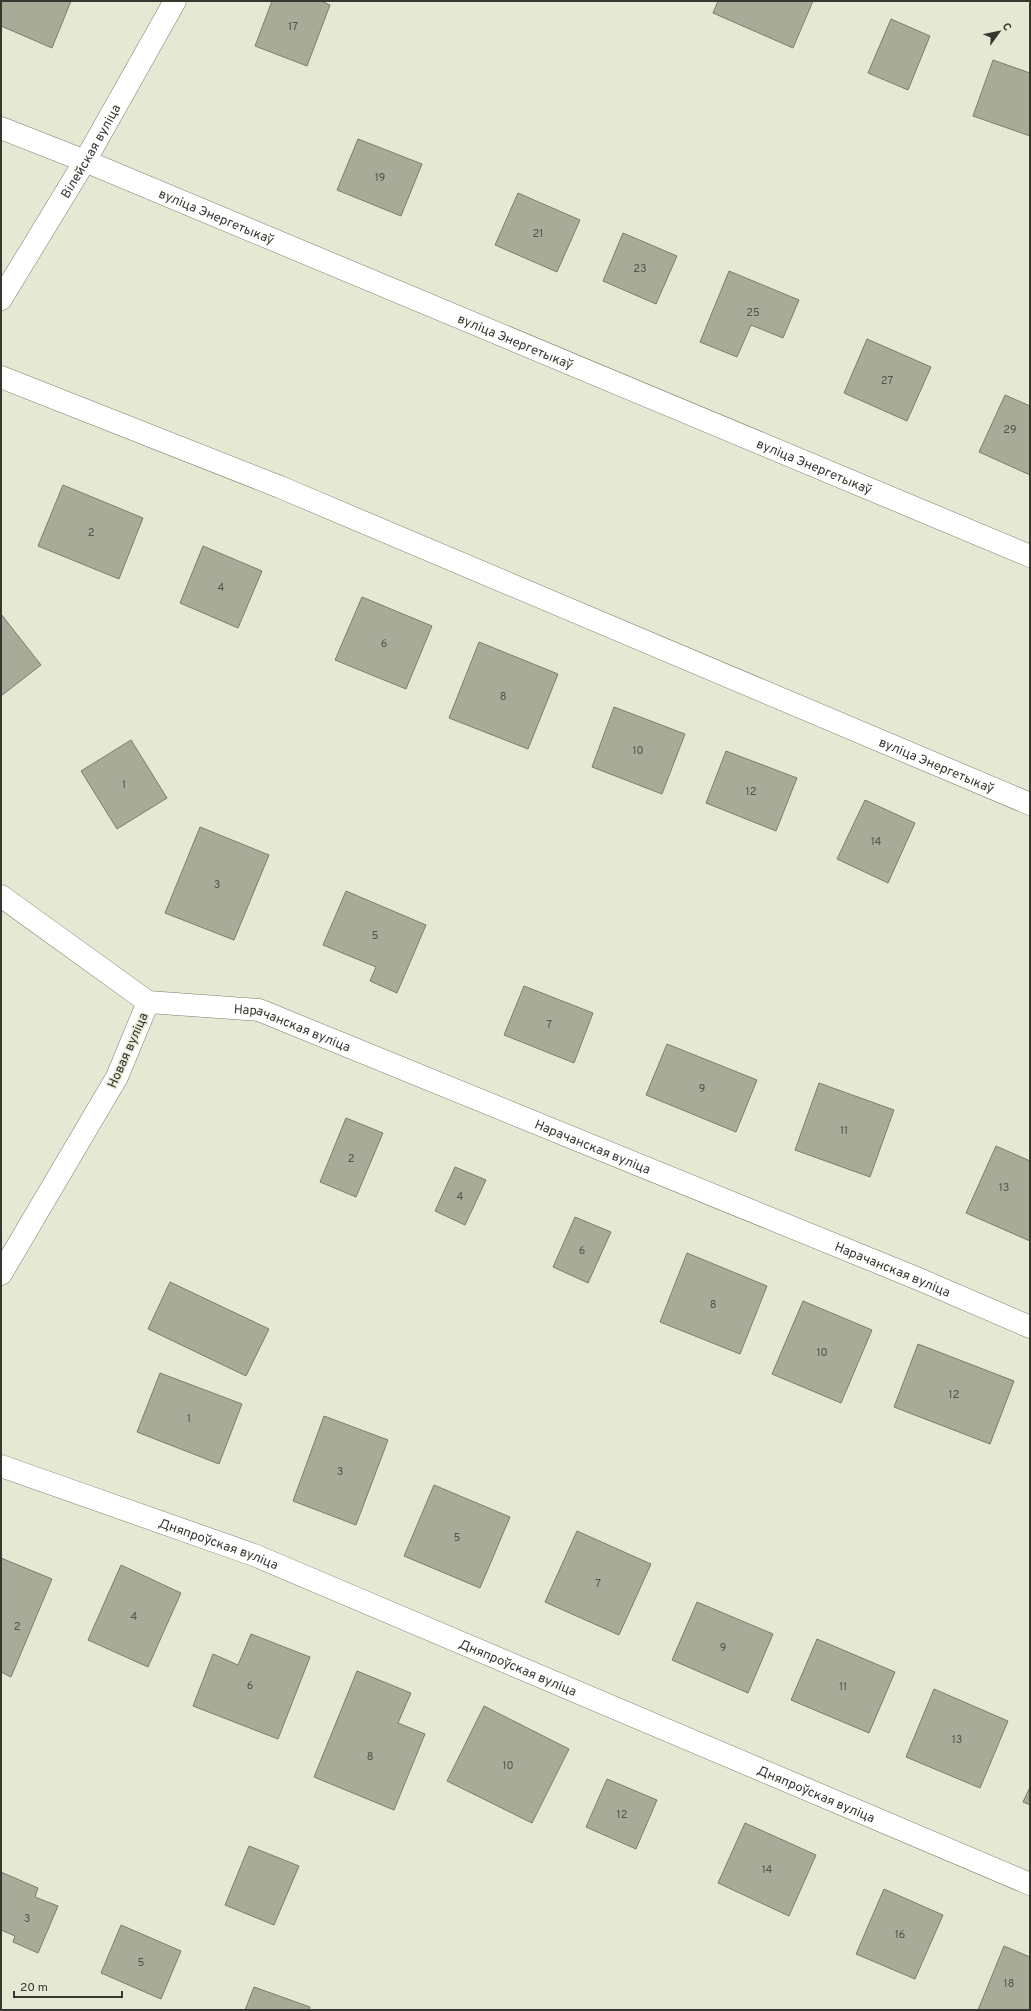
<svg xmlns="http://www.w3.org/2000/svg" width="1031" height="2011" font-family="Overpass,sans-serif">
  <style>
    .building { fill: #a8ab98; stroke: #7c7e6c }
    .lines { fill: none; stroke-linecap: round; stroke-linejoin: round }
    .street-casing { stroke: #7c7e6c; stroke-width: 23 }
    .street { stroke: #fff; stroke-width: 22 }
    .labels { text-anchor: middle; stroke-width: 3; stroke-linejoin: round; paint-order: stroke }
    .number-label { font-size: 11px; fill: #525449 }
    .street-label { font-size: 13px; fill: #36372f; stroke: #e5e8d3 }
  </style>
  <rect width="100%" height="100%" fill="#e5e8d3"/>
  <path class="building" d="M1,1H71L52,48L1,26Z
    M272,1H321L330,5L307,66L255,46Z
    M718,1H813L793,48L713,13Z
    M891,19L930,36L908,90L868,73Z
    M993,60L1030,73V136L973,116Z
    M358,139L422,164L401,216L337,190Z
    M518,193L580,220L557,272L495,245Z
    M623,233L677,256L656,304L603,281Z
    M729,271L799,300L783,338L751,325L737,357L700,342Z
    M867,339L931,367L907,421L844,393Z
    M1005,395L1030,406V475L979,452Z
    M63,485L143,518L119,579L38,546Z
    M203,546L262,571L238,628L180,603Z
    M362,597L432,626L406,689L335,660Z
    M1,614L41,665L1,696Z
    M479,642L558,674L528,749L449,718Z
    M614,707L685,734L662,794L592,767Z
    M131,740L167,798L117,829L81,771Z
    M726,751L797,778L776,831L706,803Z
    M865,800L915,823L888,883L837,859Z
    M200,827L269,855L234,940L165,913Z
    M346,891L426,925L397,993L370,981L376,967L323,945Z
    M524,986L593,1013L574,1063L504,1035Z
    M667,1044L757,1080L736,1132L646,1095Z
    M819,1083L894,1110L870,1177L795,1150Z
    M346,1118L383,1133L356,1197L320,1182Z
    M996,1146L1030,1161V1241L966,1213Z
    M455,1167L486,1180L465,1225L435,1211Z
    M575,1217L611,1232L588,1283L553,1267Z
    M687,1253L767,1286L740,1354L660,1322Z
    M170,1282L269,1329L246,1376L148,1329Z
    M803,1301L872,1330L841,1403L772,1374Z
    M918,1344L1014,1381L990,1444L894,1407Z
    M160,1373L242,1404L219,1464L137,1432Z
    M324,1416L388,1440L356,1525L293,1501Z
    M434,1485L510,1517L480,1588L404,1556Z
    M577,1531L651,1564L619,1635L545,1602Z
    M1,1558L52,1579L11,1677L1,1672Z
    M121,1565L181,1593L148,1667L88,1640Z
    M697,1602L773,1634L748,1693L672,1660Z
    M251,1634L310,1657L278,1739L193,1706L213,1654L238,1665Z
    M817,1639L895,1672L869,1733L791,1700Z
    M357,1671L411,1693L398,1723L425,1734L394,1810L314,1777Z
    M934,1689L1008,1721L980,1788L906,1757Z
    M484,1706L569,1749L532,1823L447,1781Z
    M607,1779L657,1800L636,1849L586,1827Z
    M1030,1787V1805L1023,1802Z
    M745,1823L816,1855L789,1916L718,1883Z
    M249,1846L299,1866L274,1925L225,1905Z
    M1,1872L38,1888L35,1897L58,1906L38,1953L13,1942L15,1936L1,1930Z
    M884,1889L943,1915L915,1979L856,1954Z
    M121,1925L181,1951L161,1999L101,1973Z
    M1004,1946L1030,1957V2010H978Z
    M254,1987L310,2007L309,2010H245Z"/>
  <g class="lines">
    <defs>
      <g id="street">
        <path id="s1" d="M1,128L85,161L1030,556"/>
        <path id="s2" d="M1,299L85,161L175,1"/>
        <path id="s3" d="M1,377L280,487L1030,804"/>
        <path d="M1,896L148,1002L117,1077L1,1274"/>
        <path id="s4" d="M148,1002L259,1010L921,1280L1030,1327"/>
        <path id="s5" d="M1,1466L254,1555L1030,1884"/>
      </g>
    </defs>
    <use href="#street" class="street-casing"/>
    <use href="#street" class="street"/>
  </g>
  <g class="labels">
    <g class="number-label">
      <text x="293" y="30">17</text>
      <text x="380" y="181">19</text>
      <text x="538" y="237">21</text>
      <text x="640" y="272">23</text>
      <text x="753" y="316">25</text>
      <text x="887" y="384">27</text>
      <text x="1010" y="433">29</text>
      <text x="91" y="536">2</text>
      <text x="221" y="591">4</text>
      <text x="384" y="647">6</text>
      <text x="503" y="700">8</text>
      <text x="638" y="754">10</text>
      <text x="124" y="788">1</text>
      <text x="751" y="795">12</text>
      <text x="876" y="845">14</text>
      <text x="217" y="888">3</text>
      <text x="375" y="939">5</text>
      <text x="549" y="1028">7</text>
      <text x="702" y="1092">9</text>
      <text x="844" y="1134">11</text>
      <text x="351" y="1162">2</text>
      <text x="1004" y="1191">13</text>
      <text x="460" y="1200">4</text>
      <text x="582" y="1254">6</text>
      <text x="713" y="1308">8</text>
      <text x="822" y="1356">10</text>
      <text x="954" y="1398">12</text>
      <text x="189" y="1422">1</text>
      <text x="340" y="1475">3</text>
      <text x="457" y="1541">5</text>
      <text x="598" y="1587">7</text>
      <text x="134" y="1620">4</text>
      <text x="17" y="1630">2</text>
      <text x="723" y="1651">9</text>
      <text x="250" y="1689">6</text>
      <text x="843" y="1690">11</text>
      <text x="957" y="1743">13</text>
      <text x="370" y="1760">8</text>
      <text x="508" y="1769">10</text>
      <text x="622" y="1818">12</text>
      <text x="767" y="1873">14</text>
      <text x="27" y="1922">3</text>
      <text x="900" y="1938">16</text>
      <text x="141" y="1966">5</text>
      <text x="1009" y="1987">18</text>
    </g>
    <g class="street-label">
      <text dy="5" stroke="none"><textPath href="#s2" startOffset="173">Вілейская вуліца</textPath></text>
      <text dy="5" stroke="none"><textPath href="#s1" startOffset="233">вуліца Энергетыкаў</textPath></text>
      <text dy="5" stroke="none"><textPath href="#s1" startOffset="557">вуліца Энергетыкаў</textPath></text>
      <text dy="5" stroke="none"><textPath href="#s1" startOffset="881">вуліца Энергетыкаў</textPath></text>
      <text dy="5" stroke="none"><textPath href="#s3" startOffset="1013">вуліца Энергетыкаў</textPath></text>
      <text dy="5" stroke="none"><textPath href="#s4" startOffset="148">Нарачанская вуліца</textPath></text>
      <text transform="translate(127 1050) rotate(-66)" y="5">Новая вуліца</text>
      <text dy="5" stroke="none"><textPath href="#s4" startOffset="472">Нарачанская вуліца</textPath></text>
      <text dy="5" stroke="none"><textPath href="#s4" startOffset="796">Нарачанская вуліца</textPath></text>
      <text dy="5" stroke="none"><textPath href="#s5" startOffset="231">Дняпроўская вуліца</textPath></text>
      <text dy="5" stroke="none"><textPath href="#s5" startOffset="555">Дняпроўская вуліца</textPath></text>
      <text dy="5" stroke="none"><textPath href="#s5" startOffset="879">Дняпроўская вуліца</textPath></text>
    </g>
  </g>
  <rect width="1031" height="2011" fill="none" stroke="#36372f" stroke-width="4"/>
  <g transform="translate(999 32) rotate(57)" stroke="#e5e8d3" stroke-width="3" paint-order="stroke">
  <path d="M0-3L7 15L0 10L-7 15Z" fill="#36372f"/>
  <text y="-6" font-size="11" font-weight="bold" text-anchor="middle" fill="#36372f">С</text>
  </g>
  <path d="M14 1991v6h108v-6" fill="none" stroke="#36372f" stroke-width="2"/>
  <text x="20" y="1991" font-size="12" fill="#36372f" stroke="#e5e8d3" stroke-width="3" paint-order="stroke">20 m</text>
</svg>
